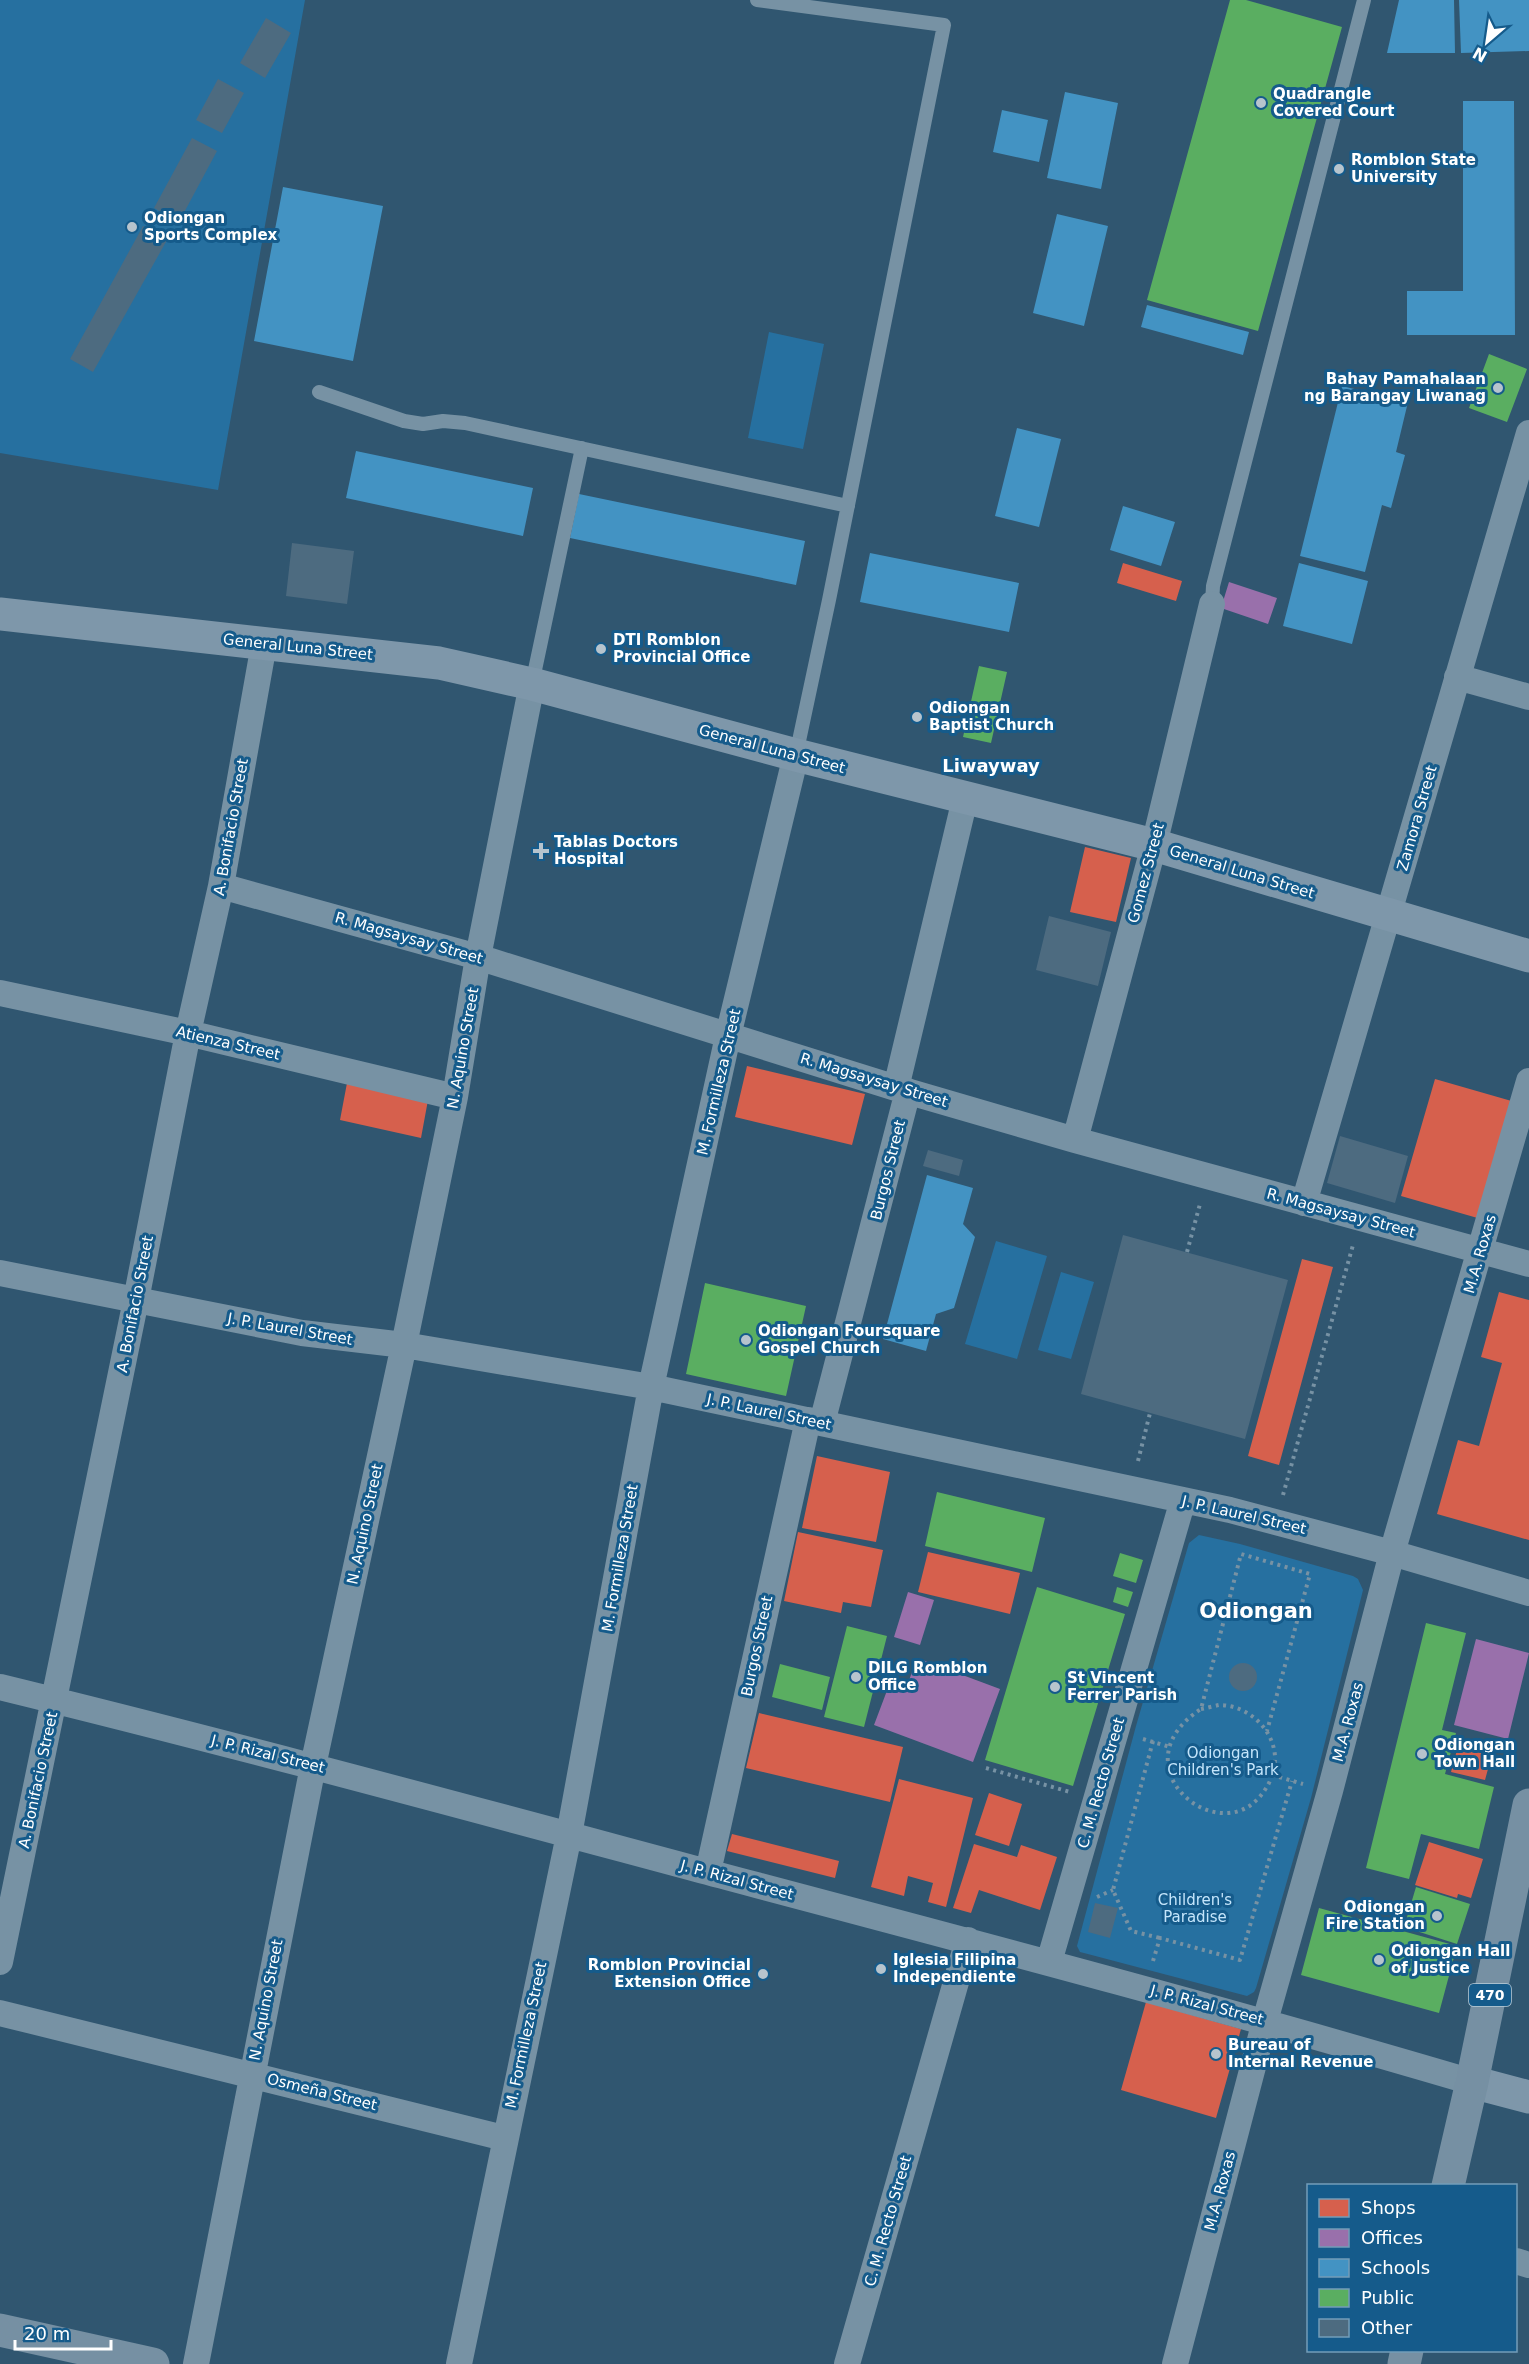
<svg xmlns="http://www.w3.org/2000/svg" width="1529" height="2364" font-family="'DejaVu Sans',sans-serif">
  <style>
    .green { fill: #2670a0 }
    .shops { fill: #d6604d }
    .offices { fill: #9970ab }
    .schools { fill: #4393c3 }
    .public { fill: #5aae61 }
    .building { fill: #4d6b80 }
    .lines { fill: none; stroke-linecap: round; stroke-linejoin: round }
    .path { stroke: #7792a4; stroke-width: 4; stroke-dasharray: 3 4.5; stroke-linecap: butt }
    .lane { stroke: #7792a4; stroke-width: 14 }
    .street { stroke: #7792a4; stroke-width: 26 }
    .secondary { stroke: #7e97aa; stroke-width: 33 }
    .primary { stroke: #7690a3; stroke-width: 33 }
    .poi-dot { fill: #b7c4cd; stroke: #155b8b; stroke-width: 2 }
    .labels { text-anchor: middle; stroke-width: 6; stroke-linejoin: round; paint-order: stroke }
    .shield { fill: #155b8b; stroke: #b9cedc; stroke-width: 1.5 }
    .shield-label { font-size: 14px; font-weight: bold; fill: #fff }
    .poi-label { font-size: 15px; font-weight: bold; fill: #fff; stroke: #155b8b; text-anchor: start }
    .street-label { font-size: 15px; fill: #fff; stroke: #155b8b }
    .park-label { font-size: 15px; fill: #c4e5fb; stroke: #155b8b }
    .quarter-label { font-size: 18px; font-weight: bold; fill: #fff; stroke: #155b8b }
    .district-label { font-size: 21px; font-weight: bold; fill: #fff; stroke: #155b8b }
  </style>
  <rect width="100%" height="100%" fill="#305670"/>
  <path class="green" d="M0,0H305L218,490L0,453Z
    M769,332L824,344L803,449L748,438Z
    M996,1241L1047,1256L1017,1359L965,1344Z
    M1061,1272L1094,1282L1071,1359L1038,1350Z
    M1199,1535L1240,1544L1353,1576L1358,1579L1363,1590L1311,1798L1256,1988L1254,1992L1247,1996L1084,1953L1080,1952L1077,1946L1136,1726L1189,1543Z"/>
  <path class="shops" d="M1123,563L1182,581L1176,601L1117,583Z
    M1085,847L1131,858L1116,922L1070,912Z
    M747,1066L865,1094L852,1145L735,1117Z
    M1435,1079L1515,1102L1481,1219L1401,1196Z
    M347,1083L428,1100L421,1138L340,1120Z
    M1302,1259L1333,1267L1279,1465L1248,1456Z
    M1499,1292L1529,1300V1540L1437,1514L1458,1440L1479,1446L1502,1363L1481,1357Z
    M817,1456L890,1472L876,1542L802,1528Z
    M798,1532L883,1550L871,1607L843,1602L841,1613L784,1601Z
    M928,1552L1020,1573L1010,1614L918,1592Z
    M759,1713L903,1747L890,1802L746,1768Z
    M1460,1739L1494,1747L1485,1780L1451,1772Z
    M899,1779L973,1798L946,1907L928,1902L933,1883L908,1876L904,1896L871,1887Z
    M989,1793L1022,1804L1009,1846L975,1835Z
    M732,1834L839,1861L835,1878L727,1851Z
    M1429,1842L1483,1859L1471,1898L1458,1894L1457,1898L1415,1885Z
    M974,1844L1017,1857L1021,1845L1057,1857L1040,1910L979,1890L971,1913L953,1908Z
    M1146,2002L1241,2029L1216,2118L1121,2090Z"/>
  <path class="offices" d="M1229,582L1277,598L1268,624L1221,608Z
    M908,1592L934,1600L920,1645L894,1637Z
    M1476,1639L1529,1653L1508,1739L1454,1725Z
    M917,1658L1000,1689L973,1762L874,1725L891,1680L907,1686Z"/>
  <path class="schools" d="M1399,0H1454L1455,53H1387Z
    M1459,0H1529V51L1461,53Z
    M1065,92L1118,103L1101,189L1047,178Z
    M1463,101H1514L1515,335H1407V291H1463Z
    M1002,110L1048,120L1039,162L993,152Z
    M283,187L383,206L353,361L254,341Z
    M1057,214L1108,226L1084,326L1033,313Z
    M1147,305L1249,332L1243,355L1141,327Z
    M1342,386L1408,402L1396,452L1405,455L1391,508L1382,505L1365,572L1300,556Z
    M1017,428L1061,439L1039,527L995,516Z
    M356,451L533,488L523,536L346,498Z
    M579,494L805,541L796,585L570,538Z
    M1123,506L1175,522L1161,566L1110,550Z
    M870,553L1019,583L1009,632L860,602Z
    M1299,563L1368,581L1352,644L1283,626Z
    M927,1175L973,1188L963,1224L975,1237L954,1308L936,1314L926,1351L883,1339Z"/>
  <path class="public" d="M1230,0H1246L1342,27L1258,331L1147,300Z
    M1489,354L1527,369L1507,422L1469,408Z
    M979,666L1007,672L991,743L963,737Z
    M705,1283L806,1306L786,1396L686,1374Z
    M937,1492L1045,1518L1032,1572L925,1546Z
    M1120,1553L1143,1560L1136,1583L1113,1576Z
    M1037,1587L1125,1614L1073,1786L985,1760Z
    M1117,1587L1133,1592L1128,1607L1113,1602Z
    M1426,1623L1466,1633L1442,1730L1456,1733L1445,1774L1494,1787L1479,1849L1421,1834L1409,1879L1366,1868Z
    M847,1626L887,1636L864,1727L824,1717Z
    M780,1664L830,1677L822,1710L772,1697Z
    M1416,1887L1470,1904L1457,1944L1404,1927Z
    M1319,1908L1457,1946L1439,2013L1301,1975Z"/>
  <path class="building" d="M266,18L291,33L265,78L240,63Z
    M218,79L244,93L222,133L196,120Z
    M192,138L217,151L179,222L154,208Z
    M143,226L167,240L93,372L70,359Z
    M292,543L354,551L347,604L286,596Z
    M1049,916L1111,932L1098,986L1036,970Z
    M1340,1136L1408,1156L1395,1203L1327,1183Z
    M928,1150L963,1160L959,1176L923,1166Z
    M1123,1235L1288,1280L1245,1439L1081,1394Z
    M1229 1677a14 14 0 1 1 28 0a14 14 0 1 1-28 0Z
    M1095,1903L1118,1908L1110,1938L1088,1932Z"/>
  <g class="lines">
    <path class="path" d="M1187,1252L1200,1204
      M1138,1461L1150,1413
      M1283,1495L1353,1245
      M1201,1709C1207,1708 1214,1706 1219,1705C1247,1705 1273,1728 1275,1756C1275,1771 1271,1782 1262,1794C1218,1852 1115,1765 1201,1709L1241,1554L1310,1574L1267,1731
      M1143,1739L1170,1747
      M1153,1741L1113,1890L1131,1931L1160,1938
      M986,1768L1070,1792
      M1272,1775L1303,1784
      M1097,1897L1113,1890
      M1153,1961L1160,1938L1240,1960L1292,1781"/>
    <path class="lane" d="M757,0L944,25L829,600L796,755
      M319,392L404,421L423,424L443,421L465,423L848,506
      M1212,604L1213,586L1364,0
      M532,684L582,448"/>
    <path class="street" d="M1457,677L1529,697
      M221,886L478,957L896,1088L1075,1140L1529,1264
      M0,993L188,1033L455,1097
      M896,1088L965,799
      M1075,1140L1154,845L1212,604
      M1304,1203L1529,433
      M0,1273L302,1333L404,1345L651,1387L1230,1510L1392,1553L1529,1593
      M822,1423L908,1091
      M0,1687C233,1744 465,1807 696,1869C956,1938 1215,2006 1472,2082
      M708,1872L808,1420
      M0,1962L136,1300L188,1033L221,886L264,644
      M1049,1962L1183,1500
      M0,2013L504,2138
      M1516,2261L1529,2265
      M196,2364L313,1766L404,1345L455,1097L478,957L532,684
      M459,2364L569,1835L651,1387L728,1036L796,755
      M847,2364L968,1940
      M1175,2364L1265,2021L1330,1791L1392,1553L1529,1081"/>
    <path class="secondary" d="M0,614L439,663L532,684L796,755L1154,845L1529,956
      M1472,2082L1529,2097"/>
    <path class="primary" d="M1448,2186L1472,2082L1529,1805
      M0,2330L153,2364
      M1404,2364L1407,2350"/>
  </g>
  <g class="poi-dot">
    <circle cx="1261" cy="103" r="6"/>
    <circle cx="1339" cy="169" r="6"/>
    <circle cx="132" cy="227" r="6"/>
    <circle cx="1498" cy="388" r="6"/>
    <circle cx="601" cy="649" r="6"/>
    <circle cx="917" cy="717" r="6"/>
    <path d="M538 842h6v6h6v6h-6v6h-6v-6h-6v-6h6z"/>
    <circle cx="746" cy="1340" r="6"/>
    <circle cx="856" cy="1677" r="6"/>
    <circle cx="1055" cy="1687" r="6"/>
    <circle cx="1422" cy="1754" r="6"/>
    <circle cx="1437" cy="1916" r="6"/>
    <circle cx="1379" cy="1960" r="6"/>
    <circle cx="881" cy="1969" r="6"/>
    <circle cx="763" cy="1974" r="6"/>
    <circle cx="1216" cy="2054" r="6"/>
  </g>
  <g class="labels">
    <rect class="shield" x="1469" y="1984" width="42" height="22" rx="4.5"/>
    <g class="shield-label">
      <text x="1490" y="2000">470</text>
    </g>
    <g class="poi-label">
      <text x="1273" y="99">Quadrangle<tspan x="1273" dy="17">Covered Court</tspan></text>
      <text x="1351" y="165">Romblon State<tspan x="1351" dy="17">University</tspan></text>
      <text x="144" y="223">Odiongan<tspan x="144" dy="17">Sports Complex</tspan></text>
      <text x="1486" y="384" text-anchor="end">Bahay Pamahalaan<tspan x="1486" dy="17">ng Barangay Liwanag</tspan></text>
      <text x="613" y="645">DTI Romblon<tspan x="613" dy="17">Provincial Office</tspan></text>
      <text x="929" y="713">Odiongan<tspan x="929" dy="17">Baptist Church</tspan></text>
      <text x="554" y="847">Tablas Doctors<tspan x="554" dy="17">Hospital</tspan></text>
      <text x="758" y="1336">Odiongan Foursquare<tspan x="758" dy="17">Gospel Church</tspan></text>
      <text x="868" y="1673">DILG Romblon<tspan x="868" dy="17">Office</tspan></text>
      <text x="1067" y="1683">St Vincent<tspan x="1067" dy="17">Ferrer Parish</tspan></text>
      <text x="1434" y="1750">Odiongan<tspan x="1434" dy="17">Town Hall</tspan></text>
      <text x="1425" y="1912" text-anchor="end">Odiongan<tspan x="1425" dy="17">Fire Station</tspan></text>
      <text x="1391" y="1956">Odiongan Hall<tspan x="1391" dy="17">of Justice</tspan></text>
      <text x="893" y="1965">Iglesia Filipina<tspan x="893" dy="17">Independiente</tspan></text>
      <text x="751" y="1970" text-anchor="end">Romblon Provincial<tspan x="751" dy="17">Extension Office</tspan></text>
      <text x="1228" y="2050">Bureau of<tspan x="1228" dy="17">Internal Revenue</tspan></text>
    </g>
    <g class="street-label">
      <text transform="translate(298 647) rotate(6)" y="5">General Luna Street</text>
      <text transform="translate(772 749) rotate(15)" y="5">General Luna Street</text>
      <text transform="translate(1417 818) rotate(-74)" y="5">Zamora Street</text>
      <text transform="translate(231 827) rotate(-80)" y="5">A. Bonifacio Street</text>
      <text transform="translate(1242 872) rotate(17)" y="5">General Luna Street</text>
      <text transform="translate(1146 873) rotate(-75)" y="5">Gomez Street</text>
      <text transform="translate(409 938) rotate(16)" y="5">R. Magsaysay Street</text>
      <text transform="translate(228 1043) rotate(13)" y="5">Atienza Street</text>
      <text transform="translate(463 1048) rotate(-80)" y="5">N. Aquino Street</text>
      <text transform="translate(874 1080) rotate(17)" y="5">R. Magsaysay Street</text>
      <text transform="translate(719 1082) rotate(-77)" y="5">M. Formilleza Street</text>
      <text transform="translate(888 1170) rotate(-76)" y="5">Burgos Street</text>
      <text transform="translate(1341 1213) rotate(15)" y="5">R. Magsaysay Street</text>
      <text transform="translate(1480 1254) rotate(-74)" y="5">M.A. Roxas</text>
      <text transform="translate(135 1304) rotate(-79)" y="5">A. Bonifacio Street</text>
      <text transform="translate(290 1329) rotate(10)" y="5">J. P. Laurel Street</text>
      <text transform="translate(769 1412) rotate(12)" y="5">J. P. Laurel Street</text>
      <text transform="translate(1244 1515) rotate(13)" y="5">J. P. Laurel Street</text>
      <text transform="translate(365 1524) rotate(-78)" y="5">N. Aquino Street</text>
      <text transform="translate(620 1558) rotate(-80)" y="5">M. Formilleza Street</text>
      <text transform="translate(757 1646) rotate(-78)" y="5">Burgos Street</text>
      <text transform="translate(1348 1722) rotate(-75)" y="5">M.A. Roxas</text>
      <text transform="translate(268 1754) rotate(14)" y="5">J. P. Rizal Street</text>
      <text transform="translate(38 1780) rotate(-78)" y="5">A. Bonifacio Street</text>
      <text transform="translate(1101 1783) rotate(-74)" y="5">C. M. Recto Street</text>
      <text transform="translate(737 1880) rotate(15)" y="5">J. P. Rizal Street</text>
      <text transform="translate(266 2000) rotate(-79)" y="5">N. Aquino Street</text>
      <text transform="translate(1207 2005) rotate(15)" y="5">J. P. Rizal Street</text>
      <text transform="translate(526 2035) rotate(-78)" y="5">M. Formilleza Street</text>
      <text transform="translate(322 2092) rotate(14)" y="5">Osmeña Street</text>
      <text transform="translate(1220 2191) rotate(-75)" y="5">M.A. Roxas</text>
      <text transform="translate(888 2221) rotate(-74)" y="5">C. M. Recto Street</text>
    </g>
    <g class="park-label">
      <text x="1223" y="1758">Odiongan<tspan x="1223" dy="17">Children's Park</tspan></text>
      <text x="1195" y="1905">Children's<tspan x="1195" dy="17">Paradise</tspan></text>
    </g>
    <g class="quarter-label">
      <text x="991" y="772">Liwayway</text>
    </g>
    <g class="district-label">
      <text x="1256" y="1618">Odiongan</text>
    </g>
  </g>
  <rect x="1307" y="2184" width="210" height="168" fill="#155b8b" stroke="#739db9" stroke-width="1.5"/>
  <rect x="1319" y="2199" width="30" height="18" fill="#d6604d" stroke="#739db9" stroke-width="1.5"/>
  <text x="1361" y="2214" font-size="18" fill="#ffffff">Shops</text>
  <rect x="1319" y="2229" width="30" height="18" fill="#9970ab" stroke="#739db9" stroke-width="1.5"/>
  <text x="1361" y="2244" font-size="18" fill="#ffffff">Offices</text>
  <rect x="1319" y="2259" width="30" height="18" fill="#4393c3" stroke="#739db9" stroke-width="1.5"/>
  <text x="1361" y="2274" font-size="18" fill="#ffffff">Schools</text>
  <rect x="1319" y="2289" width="30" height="18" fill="#5aae61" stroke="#739db9" stroke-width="1.5"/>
  <text x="1361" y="2304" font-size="18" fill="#ffffff">Public</text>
  <rect x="1319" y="2319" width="30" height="18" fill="#4d6b80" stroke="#739db9" stroke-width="1.5"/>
  <text x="1361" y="2334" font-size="18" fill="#ffffff">Other</text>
  <g transform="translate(1487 42) rotate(209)" stroke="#155b8b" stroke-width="4.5" paint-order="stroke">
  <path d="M0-4.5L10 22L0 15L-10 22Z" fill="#ffffff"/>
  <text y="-9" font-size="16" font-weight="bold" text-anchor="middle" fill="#ffffff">N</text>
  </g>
  <path d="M15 2340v9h96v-9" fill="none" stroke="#ffffff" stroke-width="3"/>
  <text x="24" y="2340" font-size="18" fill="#ffffff" stroke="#155b8b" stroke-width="4.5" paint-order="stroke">20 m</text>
</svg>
